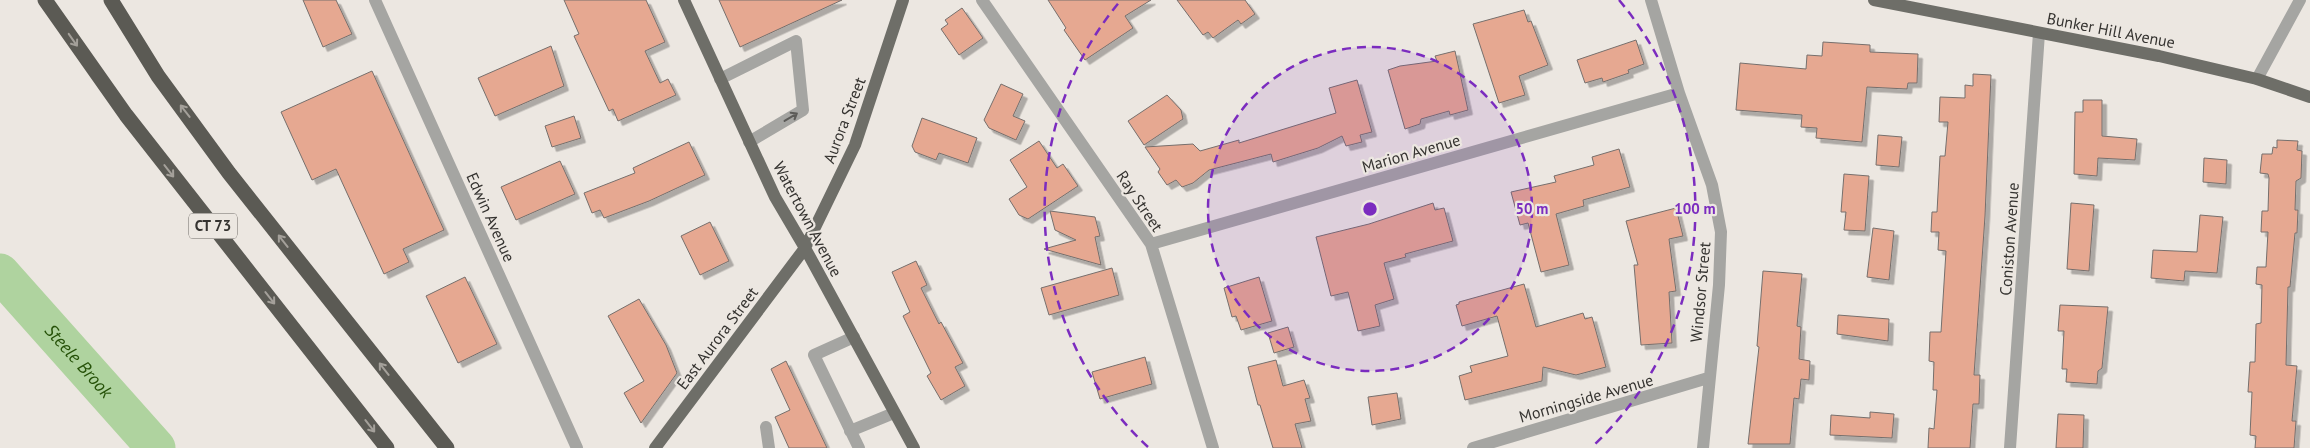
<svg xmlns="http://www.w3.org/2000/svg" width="2310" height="448" font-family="'PT Sans',sans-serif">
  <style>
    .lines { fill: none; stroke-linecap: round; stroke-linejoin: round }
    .river { stroke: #afd39f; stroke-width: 39 }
    .building { fill: #e6a891; stroke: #766f6c; filter: url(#shadow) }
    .minor { stroke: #a5a5a2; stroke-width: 12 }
    .major { stroke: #6e6e68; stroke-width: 12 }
    .highway { stroke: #5b5a54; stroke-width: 15 }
    .oneway { stroke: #a4a09a }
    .oneway2 { stroke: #5c5b58 }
    .ring { fill: none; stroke: #7b2cbf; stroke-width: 2.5; stroke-dasharray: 9 6 }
    .labels { text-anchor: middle; stroke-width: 4.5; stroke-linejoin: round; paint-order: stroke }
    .shield { fill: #ece7e1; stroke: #6c6965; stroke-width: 1 }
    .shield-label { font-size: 15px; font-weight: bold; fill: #353330 }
    .street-label { font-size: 16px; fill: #353330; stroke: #ece7e1 }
    .water-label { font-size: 18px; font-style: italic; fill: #265209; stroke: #ece7e1 }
    .centre { fill: #7b2cbf; stroke: #ece7e1; stroke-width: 2.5 }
    .ring-label { font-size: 15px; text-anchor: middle; font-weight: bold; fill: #7b2cbf; stroke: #ece7e1; stroke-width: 4.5; stroke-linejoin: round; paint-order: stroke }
  </style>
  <defs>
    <filter id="shadow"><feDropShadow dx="4.5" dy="4.5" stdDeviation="0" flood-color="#0004"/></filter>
  </defs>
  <rect width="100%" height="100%" fill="#ece7e1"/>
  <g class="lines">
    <path class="river" id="s1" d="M0,273L156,448"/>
  </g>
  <path class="building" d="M303,0H336L352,34L323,47Z
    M564,0H646L665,42L645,51L660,83L668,79L676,95L618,121L613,109L609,111L574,36L579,34Z
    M719,0H842L740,47Z
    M1048,0H1151L1125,16L1133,28L1085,60L1064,30L1066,28Z
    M1177,0H1245L1255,14L1241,24L1238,20L1213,38L1208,32L1203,35Z
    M962,8L983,38L959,55L941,29L948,24L945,20Z
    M1524,10L1528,22L1531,21L1548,65L1519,76L1525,95L1499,103L1473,24Z
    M1636,40L1644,64L1628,70L1629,73L1603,82L1602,78L1585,83L1577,60Z
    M1823,42L1870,45V52L1918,54L1917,83H1908L1907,89L1867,87L1862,142L1816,138L1817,128L1801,127L1802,115L1736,110L1740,63L1806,69L1807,55L1822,56Z
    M551,46L564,86L495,116L478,78Z
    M1455,51L1468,110L1450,115L1449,111L1421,119L1420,124L1405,129L1388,70L1400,66L1437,61L1435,56Z
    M372,71L444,230L403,249L409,262L384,274L336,169L312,180L281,112Z
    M1973,74L1991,75L1985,216L1974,375H1980L1979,404H1973L1970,448H1928L1929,428L1934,429L1937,390H1933L1934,362L1929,361L1930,332H1941L1946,251L1938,250L1939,232H1931L1932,212H1937L1940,156H1945L1948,122H1939L1940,97L1965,98V85L1973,86Z
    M1357,80L1372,132L1360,135L1362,142L1346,146L1342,136L1318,148L1273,162L1271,154L1209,170L1193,183L1182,187L1176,180L1167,185L1158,172L1160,169L1145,147L1193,144L1200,151L1239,140V143L1336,113L1329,88Z
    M1001,84L1023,94L1013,116L1025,121L1016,140L989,128L984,120Z
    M1167,95L1181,110L1183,119L1144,145L1128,121Z
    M2083,100H2102V136L2137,139L2135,160L2098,158L2097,176L2074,174L2075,112H2083Z
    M574,116L581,138L552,147L545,126Z
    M922,118L977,138L968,163L939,153L936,160L915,152L912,146Z
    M1878,135L1902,137L1899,167L1876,165Z
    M2277,140L2298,141L2297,150L2302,151L2301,178L2296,181L2295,210H2298L2297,233H2295L2290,287H2288L2286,365L2297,366L2292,421H2296L2294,448H2255L2256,436L2250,435L2252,392H2248L2250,362H2255L2256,324L2261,323L2262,285L2256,284L2257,267H2266L2268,232H2261L2262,211H2268L2269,178L2268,174L2260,173L2262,154H2272L2273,147L2277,148Z
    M1039,141L1057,168L1063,164L1078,186L1028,219L1019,215L1009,199L1027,187L1010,160Z
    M689,142L705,175L649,201L604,218L600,210L592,213L584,193L635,173L633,168Z
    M1619,149L1630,187L1583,200L1584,206L1556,214L1569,265L1541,272L1528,223L1520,225L1511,192L1556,182L1554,176L1594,165L1592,157Z
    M2204,158L2227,160L2226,184L2203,182Z
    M560,161L575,194L516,220L501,187Z
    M1844,174L1869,176L1865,231L1844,230L1846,212H1841Z
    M1433,203L1435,210L1444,208L1453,241L1405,254L1406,257L1384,263L1394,299L1375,305L1380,326L1358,331L1348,292L1331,296L1316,237L1369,224Z
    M2071,203L2094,205L2089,271L2067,269Z
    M1676,208L1683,236L1669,239L1676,291L1669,292L1672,343L1641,345L1634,265H1638L1626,221Z
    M1050,211L1095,217L1100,236L1095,237L1101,265L1044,249L1076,240L1055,230Z
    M2200,215L2223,217L2217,273L2185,271L2184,281L2151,278L2153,250L2197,252Z
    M710,222L729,261L700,275L681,236Z
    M1873,228L1894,231L1889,280L1867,277Z
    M916,261L927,285L921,288L939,324L941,322L963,363L955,367L965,386L941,400L927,376L931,373L903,316L910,312L892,272Z
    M1112,268L1119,295L1049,315L1041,288Z
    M1763,271L1802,274L1797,326L1801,327L1799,359L1810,361L1809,380L1801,379L1799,399L1794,398L1790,444H1748L1759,347L1757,346Z
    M465,277L497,344L458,363L426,296Z
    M1259,277L1272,321L1241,330L1236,316L1232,317L1224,288Z
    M1524,284L1536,327L1583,313L1585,319L1592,317L1606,367L1576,375L1543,367L1542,381L1465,400L1459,376L1472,372L1470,366L1508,356L1497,316L1462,326L1456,305L1459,304V302Z
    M639,299L666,345L677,373L641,423L624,393L644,381L608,316Z
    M2060,305L2108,307L2102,368L2098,371L2097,384L2066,382L2067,369H2062L2064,331H2058Z
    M1838,315L1889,319L1888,341L1837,334Z
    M1288,327L1294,347L1274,353L1268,333Z
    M1145,357L1152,384L1100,399L1092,372Z
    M1276,360L1283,386L1304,380L1310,398L1305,399L1311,421L1295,424L1302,448H1273L1260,405H1258L1248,367Z
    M786,361L827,448H789L775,417L790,410L771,369Z
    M1397,393L1401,419L1372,425L1368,397Z
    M1870,412L1894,414L1892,438L1830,435L1831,415L1870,418Z
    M2058,414L2084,415L2083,448H2056Z"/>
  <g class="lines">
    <path class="minor" d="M375,0L577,448
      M982,0L1151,244L1213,448
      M1651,0L1679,93L1712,185L1721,232L1719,285L1703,448
      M720,79L796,41L803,110L749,142
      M2257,79L2300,0
      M1151,244L1679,93
      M854,337L814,355L859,448
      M766,427L769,448
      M850,431L894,413
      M1473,448L1708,378
      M2010,448L2039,33"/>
    <path class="major" d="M684,0L775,197L805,248L914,448
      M1874,0L2159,56L2257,79L2310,97
      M655,448L805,248L855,145L903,0"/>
    <path class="highway" d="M45,0L126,115L387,448
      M111,0L158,76L229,173L447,448"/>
  </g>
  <defs><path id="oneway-shaft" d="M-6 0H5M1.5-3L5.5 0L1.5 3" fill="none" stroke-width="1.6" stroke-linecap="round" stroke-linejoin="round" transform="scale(1.25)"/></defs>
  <g class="oneway">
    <use href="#oneway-shaft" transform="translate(73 40) rotate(55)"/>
    <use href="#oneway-shaft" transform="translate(185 111) rotate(-128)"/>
    <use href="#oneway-shaft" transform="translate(169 171) rotate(52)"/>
    <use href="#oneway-shaft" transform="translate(283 241) rotate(-128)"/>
    <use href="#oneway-shaft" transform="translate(270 298) rotate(52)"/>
    <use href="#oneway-shaft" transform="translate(384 369) rotate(-128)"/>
    <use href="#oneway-shaft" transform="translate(370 426) rotate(52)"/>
  </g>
  <use class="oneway2" href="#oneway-shaft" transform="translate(791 117) rotate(-31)"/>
  <circle cx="1370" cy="209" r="162" fill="#7b2cbf" fill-opacity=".12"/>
  <g class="ring">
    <circle cx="1370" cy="209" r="162"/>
    <path d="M1148 447A325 325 0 0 1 1121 0M1619 0A325 325 0 0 1 1592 447"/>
  </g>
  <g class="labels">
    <rect class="shield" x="189" y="213.5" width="48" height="25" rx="4"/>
    <g class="shield-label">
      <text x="213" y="231">CT 73</text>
    </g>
    <g class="street-label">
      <text transform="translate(2111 30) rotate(11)" y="6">Bunker Hill Avenue</text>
      <text transform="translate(844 120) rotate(-69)" y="6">Aurora Street</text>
      <text transform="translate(1411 153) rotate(-16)" y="6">Marion Avenue</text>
      <text transform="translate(1140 201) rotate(56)" y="6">Ray Street</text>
      <text transform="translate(491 217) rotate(66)" y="6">Edwin Avenue</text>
      <text transform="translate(808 219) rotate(62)" y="6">Watertown Avenue</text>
      <text transform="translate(2009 239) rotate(-86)" y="6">Coniston Avenue</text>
      <text transform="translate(1700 292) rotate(-85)" y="6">Windsor Street</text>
      <text transform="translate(717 338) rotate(-53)" y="6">East Aurora Street</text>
      <text transform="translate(1586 398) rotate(-16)" y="6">Morningside Avenue</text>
    </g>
    <g class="water-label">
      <text dy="6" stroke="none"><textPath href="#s1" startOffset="118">Steele Brook</textPath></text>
    </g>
  </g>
  <circle cx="1370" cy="209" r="8" class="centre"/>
  <g class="ring-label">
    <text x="1532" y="214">50 m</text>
    <text x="1695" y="214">100 m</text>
  </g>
</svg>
